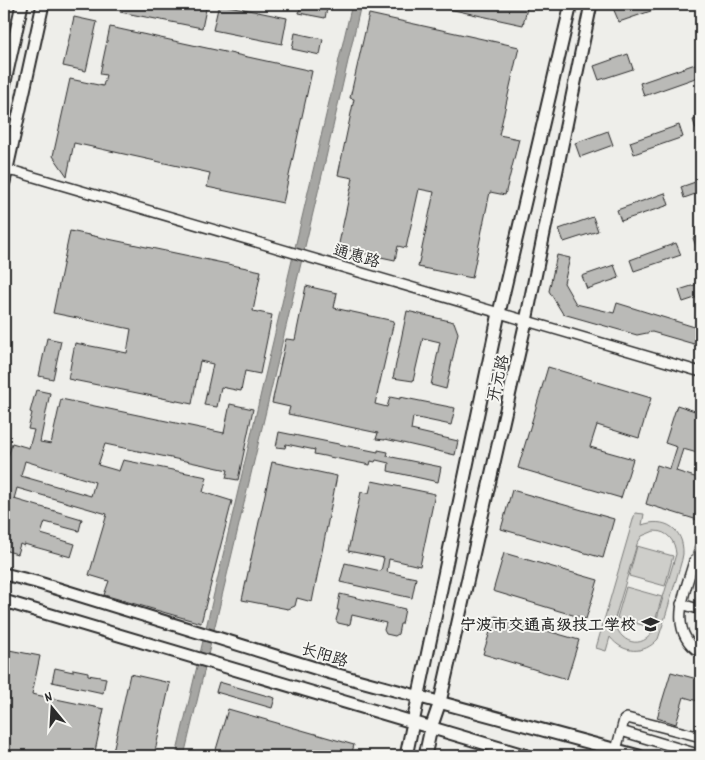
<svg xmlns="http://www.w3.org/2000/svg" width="705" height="760" font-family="Dekko,'LXGW WenKai TC',sans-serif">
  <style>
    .green { fill: #cececa; stroke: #7c7c7a; fill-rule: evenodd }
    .water { fill: #a6a6a3; stroke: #757573 }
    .building { fill: #babab7; stroke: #2b2b2b; fill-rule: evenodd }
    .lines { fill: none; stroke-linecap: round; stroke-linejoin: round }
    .minor-casing { stroke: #2b2b2b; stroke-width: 12 }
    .major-casing { stroke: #2b2b2b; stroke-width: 15 }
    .minor { stroke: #f6f6f2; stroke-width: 9 }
    .major { stroke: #f6f6f2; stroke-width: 11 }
    .labels { text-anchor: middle; stroke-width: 4; stroke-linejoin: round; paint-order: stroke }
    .street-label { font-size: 16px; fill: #2b2b2b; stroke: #f6f6f2 }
    .poi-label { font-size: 16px; font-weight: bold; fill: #2b2b2b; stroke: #f6f6f2; text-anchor: end }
  </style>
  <rect width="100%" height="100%" fill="#eeeeea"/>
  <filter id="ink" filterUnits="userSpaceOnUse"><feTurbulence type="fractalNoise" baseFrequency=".02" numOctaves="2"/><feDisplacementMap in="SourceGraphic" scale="10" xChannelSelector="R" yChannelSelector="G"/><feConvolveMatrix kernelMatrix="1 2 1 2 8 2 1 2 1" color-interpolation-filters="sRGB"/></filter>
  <g filter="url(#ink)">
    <path class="green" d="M635,513L644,514L642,525C664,517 684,528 683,554C682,562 678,572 676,580C670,599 665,620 658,639C644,655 623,654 610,637L606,651L596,648ZM654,531C668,531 675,541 676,554C670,573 665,592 659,611C657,618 656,628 652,633C638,652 615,639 615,618L637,544L642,536Z
      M637,546L673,556L665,586L629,576Z
      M626,587L662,597L653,628L617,618Z"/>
    <path class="water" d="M352,4H361L322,175L184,756H176Z"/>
    <path class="building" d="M122,4H207L202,28L120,12Z
      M219,4L287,18L282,44L213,30Z
      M301,4H328L325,18L299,13Z
      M435,4H528L523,25L435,6Z
      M624,4H668V5L619,22L613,8Z
      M369,14L519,47L499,135L519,139L505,195L490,192L472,278L418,267L434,192L419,189L406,248L398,246L395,260L338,248L353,178L338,175L354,99L350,98Z
      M74,17L97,22L86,71L63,66Z
      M110,27L312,71L283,203L207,187L210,173L74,143L67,176L53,156L70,79L103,86L106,75L100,74Z
      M295,33L323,39L320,55L292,49Z
      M628,54L633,69L599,80L594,66Z
      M701,62V76L644,96L640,83Z
      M701,117V141H700L693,120Z
      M679,125L683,137L634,154L630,142Z
      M608,131L613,145L580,157L575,143Z
      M701,180V192L684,198L681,187Z
      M665,193L669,205L621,221L617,210Z
      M593,217L598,231L564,242L559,229Z
      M70,231L261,271L253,311L272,315L260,374L245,371L241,391L221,387L217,407L204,405L213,364L200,361L192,404L68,379L75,343L127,353L131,329L53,313Z
      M701,235V247L697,249L693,238Z
      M676,243L681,255L634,271L630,260Z
      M557,255L570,258L564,283L576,304L614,313L617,303L701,329V346L652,332L637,335L563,314L549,291Z
      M614,265L619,278L587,289L582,276Z
      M701,283V296L683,302L679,290Z
      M306,286L337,293L334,308L394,321L375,404L387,407L390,397L400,399V397L455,408L451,425L413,417L411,430L458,441L455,455L385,439V440L376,439L378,433L288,414L290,407L272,403L286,339L295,340Z
      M407,311L454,322L458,333L446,389L431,385L440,342L423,338L413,381L393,378Z
      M47,338L61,341L53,379L39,376Z
      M548,367L651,398L639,438L597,425L590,447L633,459L621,498L518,468Z
      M36,390L50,393L40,442L51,444L61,399L224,433L230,404L253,409L238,480L226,478L228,470L105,444L98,465L119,471L123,460L207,477L203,492L232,501L201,623L104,595L109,581L89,575L107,514L17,488L14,499L82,519L79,531L45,522L41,534L75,544L71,557L24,544V546L20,544L17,554L4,550V471L12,443L29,448L34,430L28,429L32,413L30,412ZM25,461L95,482L91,496L21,476Z
      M677,405L701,413V454L683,449L676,471L701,479V521L646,504L657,465L670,469L677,447L665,443Z
      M279,432L378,452V450L388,452L387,456L441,467L438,482L388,471L389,463L376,460L375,462L371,461L370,465L314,454L315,450L286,444L285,448L276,447Z
      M272,462L337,476L312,602L297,598L295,606L288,609L242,600Z
      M372,481L435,494L420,566L389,559L387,572L416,578L412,598L340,582L345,563L381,571L384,558L348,551L361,492L369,493Z
      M512,490L614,519L603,558L501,529Z
      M504,553L598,580L586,619L493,591Z
      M340,594L405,609L402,624H400L398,634L395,636L386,634L384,630L386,623L352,615L350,624L347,625L338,623L336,620L339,610H337Z
      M495,616L579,640L567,679L483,654Z
      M4,649L40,656L32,694L104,709L94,756H4Z
      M55,668L73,672V669L88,672V675L106,678L103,693L52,682Z
      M671,672L701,680V702L684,697L676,724L657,718Z
      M130,674L170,683L154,756H112Z
      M219,682L275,698L272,708L216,692Z
      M228,709L354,745L351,756H225L215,753Z"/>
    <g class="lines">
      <defs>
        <path id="minor" d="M4,170L17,172L701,372
          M701,557L694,561C685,593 666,631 701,653
          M697,559L701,544
          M681,604L695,608L701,606
          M621,731L701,755
          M616,750L624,720L627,718L701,737"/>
        <path id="major" d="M4,86L22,4
          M4,182L43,4
          M4,574L36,582L331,673L639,756
          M4,601L527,756
          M406,756L499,313L571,4
          M425,756L431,728L440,702L526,321L591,4"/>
      </defs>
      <use href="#minor" class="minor-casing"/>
      <use href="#major" class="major-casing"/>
      <use href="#minor" class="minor"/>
      <use href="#major" class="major"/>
    </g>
  </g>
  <defs>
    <symbol id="university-bare" viewBox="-9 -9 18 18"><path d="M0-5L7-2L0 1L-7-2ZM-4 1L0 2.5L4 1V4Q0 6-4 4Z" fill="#2b2b2b" stroke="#f6f6f2" stroke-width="2.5" paint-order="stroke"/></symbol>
  </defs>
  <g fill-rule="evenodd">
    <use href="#university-bare" x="638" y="612" width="25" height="25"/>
  </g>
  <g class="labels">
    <g class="street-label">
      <text transform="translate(357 255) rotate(16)" y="6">通惠路</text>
      <text transform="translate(497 378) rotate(-77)" y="6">开元路</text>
      <text transform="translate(325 654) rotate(17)" y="6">长阳路</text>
    </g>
    <g class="poi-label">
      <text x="636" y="630">宁波市交通高级技工学校</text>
    </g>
  </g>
  <rect width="705" height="760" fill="none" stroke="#f6f6f2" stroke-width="20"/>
  <rect x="10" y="10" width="685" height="740" fill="none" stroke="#2b2b2b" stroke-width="2" filter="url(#ink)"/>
  <g transform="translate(52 708) rotate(342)" stroke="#f6f6f2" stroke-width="4" paint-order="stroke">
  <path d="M0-4L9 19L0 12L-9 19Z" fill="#2b2b2b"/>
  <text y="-8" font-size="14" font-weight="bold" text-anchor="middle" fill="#2b2b2b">N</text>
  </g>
</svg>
